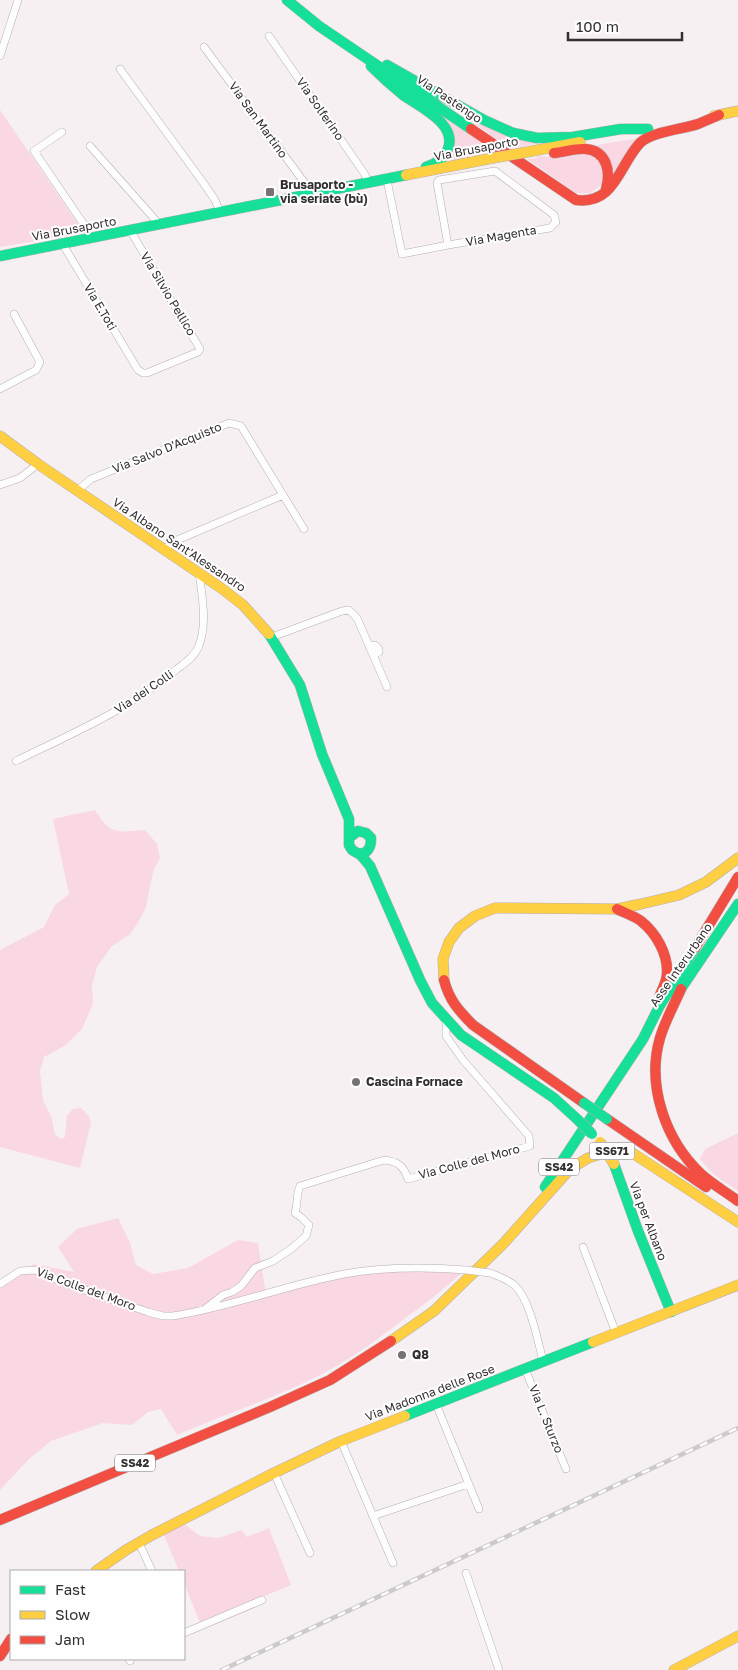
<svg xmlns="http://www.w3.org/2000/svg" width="738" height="1670" font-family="'Golos Text',sans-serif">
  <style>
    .green { fill: #f9d7e3 }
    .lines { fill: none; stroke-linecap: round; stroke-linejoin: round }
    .street-casing { stroke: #b4afb1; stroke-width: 8 }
    .fast-casing { stroke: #b4afb1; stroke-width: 11 }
    .slow-casing { stroke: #b4afb1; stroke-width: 11 }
    .jam-casing { stroke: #b4afb1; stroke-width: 11 }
    .street { stroke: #fefdfd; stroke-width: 7 }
    .fast { stroke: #16e098; stroke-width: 10 }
    .slow { stroke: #ffcf43; stroke-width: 10 }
    .jam { stroke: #f24e42; stroke-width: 10 }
    .rail-casing { stroke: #cccaca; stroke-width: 4.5 }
    .rail { stroke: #fefefe; stroke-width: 2.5; stroke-dasharray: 8; stroke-linecap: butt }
    .street-bridge-casing { stroke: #b4afb1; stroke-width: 8; stroke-linecap: butt }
    .fast-bridge-casing { stroke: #b4afb1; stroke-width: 11; stroke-linecap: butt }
    .slow-bridge-casing { stroke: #b4afb1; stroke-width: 11; stroke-linecap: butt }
    .street-bridge { stroke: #fefdfd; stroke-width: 7 }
    .fast-bridge { stroke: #16e098; stroke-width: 10 }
    .slow-bridge { stroke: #ffcf43; stroke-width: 10 }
    .poi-dot { fill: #787273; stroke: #fefefe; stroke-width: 2 }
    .labels { text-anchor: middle; stroke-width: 4; stroke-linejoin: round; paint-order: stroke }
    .shield { fill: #fefefe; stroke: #706c6d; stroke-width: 1 }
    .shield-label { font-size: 11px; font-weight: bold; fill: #332e2f }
    .street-label { font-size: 12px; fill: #332e2f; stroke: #fefefe }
    .poi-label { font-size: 12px; font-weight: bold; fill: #332e2f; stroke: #fefefe; text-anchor: start }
  </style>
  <rect width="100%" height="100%" fill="#f7f0f2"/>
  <path class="green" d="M414,95L494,152L446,162L443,160L452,139L411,98Z
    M440,100L540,141V143L511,149Z
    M0,110L84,233L0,247Z
    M639,138L613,176L596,147L597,145Z
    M586,152C591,154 598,157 600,160C611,173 603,187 590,193H576L527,159L537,158V156L555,157Z
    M95,810C111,836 117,832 145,830L157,844L160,858L153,872L146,907L138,923L130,934L112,946L97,967L92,985L93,1004L82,1029L66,1045L44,1057L40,1071L43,1100L51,1116L55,1134L61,1139L65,1137L67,1115L73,1109L81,1108L89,1116L91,1123L80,1168L0,1147V950L44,927L55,905L69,894L53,819Z
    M738,1133V1191L713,1174L700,1159L705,1149Z
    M118,1218L130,1243L136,1265L153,1274L188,1268L238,1240L258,1243L266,1294C303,1284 345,1274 383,1272C410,1270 436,1271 463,1272C440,1293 416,1310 391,1329C374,1342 357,1354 338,1365C287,1395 230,1411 177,1435L161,1409L148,1412L132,1425L103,1423L51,1441L29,1459L0,1490V1286L34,1264L74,1272L58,1247L77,1229Z
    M183,1523L200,1536L218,1538L242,1530L247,1537L269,1528L291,1585L200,1623L184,1583V1571H179L163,1533Z"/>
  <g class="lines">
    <defs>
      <path id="street" d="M269,36L364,173L369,183
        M204,47L307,186L308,195
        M0,56L18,0
        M120,69L202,181L215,200L220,212
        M62,132L34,151L87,229L89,238
        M90,146L159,224
        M495,171L554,215L556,222L550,228L448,245L437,183L439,180Z
        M387,180L402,254L448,245
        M62,243L138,370L143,373H147L198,352L200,349L130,230
        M0,389L36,370L40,362L14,314
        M0,485L20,478L38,464
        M77,491L91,479L229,423L241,426L283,495L175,541L164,549
        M283,495L304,529
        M272,637L342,611L349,610L357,618L387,687
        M369,646L375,645L379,649V652L373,655
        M16,761C73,733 128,710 177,669C185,663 194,657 198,648C208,625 202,596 199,572
        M583,1247L616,1333
        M490,1273C498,1276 507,1279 514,1285C530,1298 538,1342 543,1361
        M0,1284L20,1271L35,1270L70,1285L148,1312L163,1316H173C231,1307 286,1285 344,1274C384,1267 426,1267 466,1270
        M205,1309L223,1295L232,1292L241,1286L255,1268L273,1261L291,1249L306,1236L309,1225L302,1218L295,1213C298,1203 296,1195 300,1186L384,1160C397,1161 404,1166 408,1179L530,1146L529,1136L463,1060L446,1036V1020
        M525,1369L566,1469
        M436,1404L479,1509
        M341,1441L393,1563
        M274,1473L310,1553
        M373,1516L468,1484
        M139,1543L152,1571
        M466,1573L499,1670
        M184,1633L262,1600
        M129,1659L130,1661"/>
      <path id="fast" d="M287,0L319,26L471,129
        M387,65L484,120L513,133L537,138L573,137L621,129H648
        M371,66C381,76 392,86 403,95C420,107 460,125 447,151C443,160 435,164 426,167
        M0,256L406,175
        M269,634L300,685L322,754L349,819V845L352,850L359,854C369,853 371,847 371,838L366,833L358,831L350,837
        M360,854L370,866L420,980L432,1003L461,1035L554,1098L577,1119
        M676,996L738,904
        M614,1164L638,1231L671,1312
        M545,1187L643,1039L659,1007L695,948
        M405,1416L593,1342"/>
      <path id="slow" d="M714,116L738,111
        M522,153L580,142
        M406,175L493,158
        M0,436L38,464L221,588L243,605L269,634
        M444,980L443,959L449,942L459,928L475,916L495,908L617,909L641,904L679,895L706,882L738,858
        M391,1341L434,1311L503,1244L570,1169L588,1158L610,1151L634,1154L738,1222
        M593,1342L738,1285
        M96,1571L126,1550L152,1535L274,1473L341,1441L405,1416
        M674,1670L738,1636"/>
      <path id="jam" d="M471,129L576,200C615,205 619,165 640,143C651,132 683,129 698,124C705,121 712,118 719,115
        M554,153C564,152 576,148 586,149C607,151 611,172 606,189
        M617,909C625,913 634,916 641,921C656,933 668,954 667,973C667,981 663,988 660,995
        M695,948L738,877
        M444,980C449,1000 459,1011 473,1025L584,1103
        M681,989C674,1005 665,1021 660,1038C646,1086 666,1141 701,1174C712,1184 726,1192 738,1201
        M607,1119L706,1187
        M0,1520L270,1407L330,1380L391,1341
        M0,1656L11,1639"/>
    </defs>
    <use href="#street" class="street-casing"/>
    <use href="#fast" class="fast-casing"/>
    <use href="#slow" class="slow-casing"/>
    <use href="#jam" class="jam-casing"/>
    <use href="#street" class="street"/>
    <use href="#fast" class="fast"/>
    <use href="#slow" class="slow"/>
    <use href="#jam" class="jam"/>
    <defs>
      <path id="rail" d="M222,1670L738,1428"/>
    </defs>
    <use href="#rail" class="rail-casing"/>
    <use href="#rail" class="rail"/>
    <defs>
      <path id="street-bridge" d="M466,1270L490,1273"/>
      <path id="fast-bridge" d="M584,1103L607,1119
        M577,1119L592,1134"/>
      <path id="slow-bridge" d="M493,158L522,153
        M600,1142L614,1164"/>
    </defs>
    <use href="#street-bridge" class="street-bridge-casing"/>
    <use href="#fast-bridge" class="fast-bridge-casing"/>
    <use href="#slow-bridge" class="slow-bridge-casing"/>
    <use href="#street-bridge" class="street-bridge"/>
    <use href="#fast-bridge" class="fast-bridge"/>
    <use href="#slow-bridge" class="slow-bridge"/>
  </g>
  <g class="poi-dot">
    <rect x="265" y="187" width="10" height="10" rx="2.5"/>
    <circle cx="356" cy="1082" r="5"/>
    <circle cx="402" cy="1355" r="5"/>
  </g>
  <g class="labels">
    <g class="shield">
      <rect x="589.5" y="1142.5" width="45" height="17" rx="4"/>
      <rect x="539" y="1158.5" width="40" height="17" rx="4"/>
      <rect x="115" y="1454.5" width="40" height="17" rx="4"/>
    </g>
    <g class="shield-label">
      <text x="612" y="1155">SS671</text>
      <text x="559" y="1171">SS42</text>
      <text x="135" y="1467">SS42</text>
    </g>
    <g class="street-label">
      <text transform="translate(449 99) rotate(34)" y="4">Via Pastengo</text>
      <text transform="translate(320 109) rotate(55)" y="4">Via Solferino</text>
      <text transform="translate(258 120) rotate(54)" y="4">Via San Martino</text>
      <text transform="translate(476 149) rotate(-11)" y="4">Via Brusaporto</text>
      <text transform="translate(74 229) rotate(-11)" y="4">Via Brusaporto</text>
      <text transform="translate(501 236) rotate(-10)" y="4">Via Magenta</text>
      <text transform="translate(168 294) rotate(59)" y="4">Via Silvio Pellico</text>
      <text transform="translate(100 307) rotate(59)" y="4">Via E.Toti</text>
      <text transform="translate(167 448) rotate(-22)" y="4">Via Salvo D'Acquisto</text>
      <text transform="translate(179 545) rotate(34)" y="4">Via Albano Sant'Alessandro</text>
      <text transform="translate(144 692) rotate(-34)" y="4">Via dei Colli</text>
      <text transform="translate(681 965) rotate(-55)" y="4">Asse Interurbano</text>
      <text transform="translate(469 1162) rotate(-15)" y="4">Via Colle del Moro</text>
      <text transform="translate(648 1221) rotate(69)" y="4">Via per Albano</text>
      <text transform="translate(86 1289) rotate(20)" y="4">Via Colle del Moro</text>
      <text transform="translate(430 1393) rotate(-21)" y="4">Via Madonna delle Rose</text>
      <text transform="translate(546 1419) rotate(68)" y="4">Via L. Sturzo</text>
    </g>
    <g class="poi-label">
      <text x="280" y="189">Brusaporto -<tspan x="280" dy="14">via seriate (bù)</tspan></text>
      <text x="366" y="1086">Cascina Fornace</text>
      <text x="412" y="1359">Q8</text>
    </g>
  </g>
  <rect x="10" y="1570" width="175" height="90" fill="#fefefe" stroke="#adabab"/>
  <rect x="20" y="1586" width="25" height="8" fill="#16e098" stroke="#adabab"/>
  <text x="55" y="1595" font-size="15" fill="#332e2f">Fast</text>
  <rect x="20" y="1611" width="25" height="8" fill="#ffcf43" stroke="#adabab"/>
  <text x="55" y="1620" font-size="15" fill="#332e2f">Slow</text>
  <rect x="20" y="1636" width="25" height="8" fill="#f24e42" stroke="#adabab"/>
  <text x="55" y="1645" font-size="15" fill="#332e2f">Jam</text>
  <path d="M568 32v8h114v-8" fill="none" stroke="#332e2f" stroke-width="2.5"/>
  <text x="576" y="32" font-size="15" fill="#332e2f" stroke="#fefefe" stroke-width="4" paint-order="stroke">100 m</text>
</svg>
